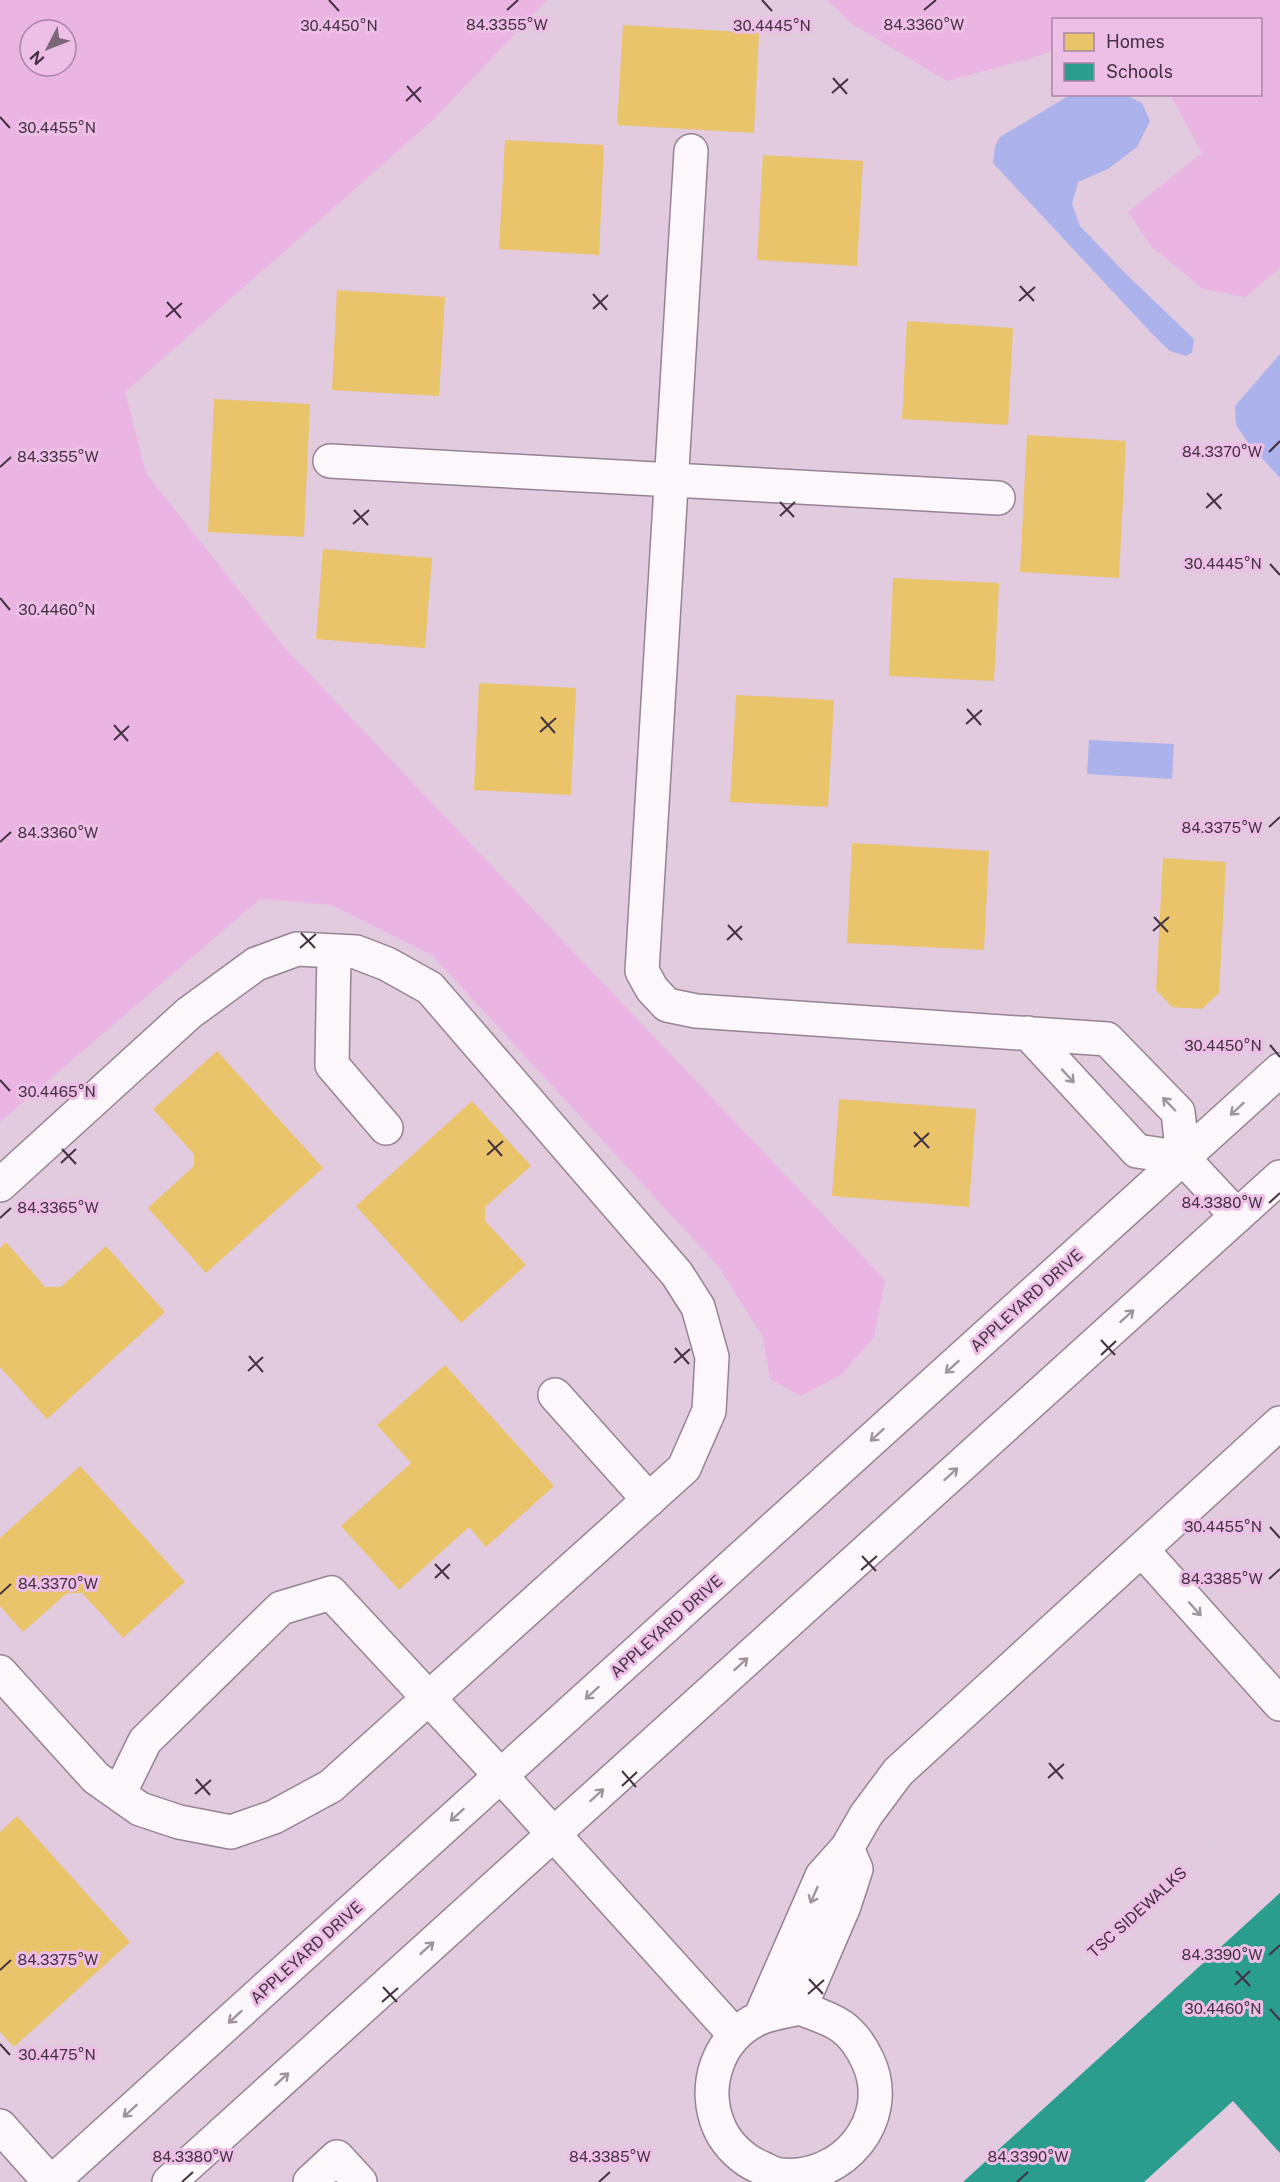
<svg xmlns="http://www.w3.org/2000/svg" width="1280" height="2182" font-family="'Public Sans',sans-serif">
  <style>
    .green { fill: #eab5e3; fill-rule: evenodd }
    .water { fill: #acb3ec }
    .homes { fill: #e9c46a }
    .schools { fill: #2a9d8f }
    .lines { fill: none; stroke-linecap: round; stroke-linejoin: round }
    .minor-casing { stroke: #968393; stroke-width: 36 }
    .major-casing { stroke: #968393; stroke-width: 36 }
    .path { stroke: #dbd4db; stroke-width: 4; stroke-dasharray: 1.5 4.5; stroke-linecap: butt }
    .minor { stroke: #fbf7fa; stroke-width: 33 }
    .major { stroke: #fbf7fa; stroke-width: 33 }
    .oneway { stroke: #9f949e }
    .ticks { fill: none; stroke: #433141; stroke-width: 2 }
    .labels { text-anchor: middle; stroke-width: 6; stroke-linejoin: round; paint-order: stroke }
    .street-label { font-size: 16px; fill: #433141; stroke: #edbfe6 }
    .ticks-label { font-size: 15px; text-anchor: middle; fill: #433141; stroke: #edbfe6; stroke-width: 6; stroke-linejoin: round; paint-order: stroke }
  </style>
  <rect width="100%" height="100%" fill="#e2cadf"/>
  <path class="green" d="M0,0H547L432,121L125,392L146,473L284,647L885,1280L874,1337L842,1374L801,1396L770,1379L763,1337L718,1266L432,955L332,905L260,899L0,1122ZM30,30H66V66H30Z
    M827,0H1280V268L1245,297L1203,289L1151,246L1128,212L1202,153L1170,95L1260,94V20H1054L1053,50L1036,57L947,81L852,24Z"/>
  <path class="water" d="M1070,95H1125L1142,103L1150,121L1137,147L1108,169L1078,182L1072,204L1080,226L1126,274L1194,339L1192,353L1186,356L1170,351L1156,338L993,163L995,146L1000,137Z
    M1280,354V478L1249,444L1236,425L1235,406Z
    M1089,740L1174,744L1172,779L1087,774Z"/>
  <path class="homes" d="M623,25L759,33L754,133L617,125Z
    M505,140L604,145L599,255L499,249Z
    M763,155L863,161L857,266L757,260Z
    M337,290L445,297L439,396L332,390Z
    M907,321L1013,328L1008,425L902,419Z
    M214,399L310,404L304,537L208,532Z
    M1027,435L1126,441L1119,578L1020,572Z
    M323,549L432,558L425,648L316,639Z
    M893,578L999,583L994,681L889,676Z
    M479,683L576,688L571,795L474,790Z
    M736,695L834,700L828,807L730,802Z
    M852,843L989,851L984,950L847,943Z
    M1163,858L1226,862L1219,993L1202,1009L1172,1007L1156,990Z
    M217,1051L323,1168L206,1273L148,1208L194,1166V1154L153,1109Z
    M839,1099L976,1109L969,1207L832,1196Z
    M472,1101L531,1166L485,1207V1221L526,1265L461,1323L356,1206Z
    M6,1242L45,1287H61L106,1246L165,1312L47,1419L0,1367V1248Z
    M445,1365L554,1486L486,1547L469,1527L399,1590L341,1526L411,1463L377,1425Z
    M80,1466L185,1582L123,1638L82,1593H67L23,1632L0,1606V1538Z
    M17,1816L130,1942L14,2047L0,2032V1832Z"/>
  <path class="schools" d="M1280,1893V2153L1233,2101L1144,2182H963Z"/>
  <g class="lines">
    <defs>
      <path id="minor" d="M691,151L642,971L652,989L667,1005L696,1011L1107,1039L1178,1112L1183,1158L1237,1216
        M330,461L998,498
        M334,951L332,1065L386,1128
        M1028,1033L1137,1151L1183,1158
        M0,1185L189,1013L256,964L297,949L356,952L387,964L430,988L677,1274L698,1307L712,1357L709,1411L684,1468L331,1786L274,1817L231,1832L179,1822L140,1809L96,1778L0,1672
        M555,1395L649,1500
        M1142,1550L1280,1704
        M119,1794L145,1741L281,1608L331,1593L501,1776L735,2035
        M800,2008C813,2013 829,2018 841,2026C854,2035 862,2048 868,2061C895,2120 842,2182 779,2175C773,2174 767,2170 762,2168C744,2161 728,2146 720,2129C701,2088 717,2037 760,2018C772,2013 787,2011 800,2008Z
        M800,2008L844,1906L856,1869L847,1848
        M760,2018L822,1876L847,1848L866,1815L898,1772L1280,1423
        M0,2126L50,2182
        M310,2182L337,2157L360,2182"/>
      <path id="major" d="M52,2182L1280,1070
        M169,2182L1280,1177"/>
    </defs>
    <use href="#minor" class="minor-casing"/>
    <use href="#major" class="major-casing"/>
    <path class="path" d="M1212,1844L1266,1904
      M1063,1979L1119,2040
      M1020,2019L1075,2080
      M956,2077L1280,1781
      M1002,2125L1108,2029"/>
    <use href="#minor" class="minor"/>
    <use href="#major" class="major"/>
  </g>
  <defs><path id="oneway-shaft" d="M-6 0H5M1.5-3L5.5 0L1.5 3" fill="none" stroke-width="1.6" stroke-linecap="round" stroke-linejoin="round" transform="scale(1.5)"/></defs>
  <g class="oneway">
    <use href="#oneway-shaft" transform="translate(1068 1076) rotate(47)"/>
    <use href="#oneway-shaft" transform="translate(1169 1104) rotate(-134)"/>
    <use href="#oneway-shaft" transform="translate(1237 1109) rotate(138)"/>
    <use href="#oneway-shaft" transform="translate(1127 1316) rotate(-42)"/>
    <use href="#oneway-shaft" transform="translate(952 1367) rotate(138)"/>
    <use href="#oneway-shaft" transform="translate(877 1435) rotate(138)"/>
    <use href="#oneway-shaft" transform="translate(951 1474) rotate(-42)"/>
    <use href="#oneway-shaft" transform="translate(1195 1609) rotate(48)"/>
    <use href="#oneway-shaft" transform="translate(741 1664) rotate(-42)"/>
    <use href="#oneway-shaft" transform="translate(592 1693) rotate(138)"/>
    <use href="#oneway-shaft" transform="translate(597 1795) rotate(-42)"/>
    <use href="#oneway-shaft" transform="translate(457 1815) rotate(138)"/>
    <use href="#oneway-shaft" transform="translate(814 1895) rotate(114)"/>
    <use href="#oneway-shaft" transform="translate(427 1948) rotate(-42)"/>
    <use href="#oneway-shaft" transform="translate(235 2017) rotate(138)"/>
    <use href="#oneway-shaft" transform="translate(282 2079) rotate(-42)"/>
    <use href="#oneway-shaft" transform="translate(130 2111) rotate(138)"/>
  </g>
  <path class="ticks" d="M329,0L339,11M762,0L772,11M507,10L518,0M924,10L936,0M833,78L847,94M407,86L421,102M832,93L848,79M406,101L421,87M0,117L10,128M1020,286L1034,301M593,294L607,310M1019,301L1035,287M167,302L181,318M593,309L608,295M166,317L182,303M1269,452L1280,441M0,467L11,457M1207,493L1221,509M780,502L794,517M1206,508L1222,494M354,510L368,525M780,516L795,502M353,524L369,510M1270,564L1280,575M0,598L10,610M967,709L981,725M541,717L555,733M966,724L982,710M114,725L128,741M540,732L556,718M114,740L129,726M1269,827L1280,817M0,842L11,832M1154,917L1168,932M728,925L742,940M1153,931L1169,917M301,933L315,948M727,940L742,926M300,948L316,934M1270,1045L1280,1057M0,1080L10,1091M914,1132L929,1148M488,1140L502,1156M914,1147L929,1133M62,1149L76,1164M487,1155L503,1141M61,1163L76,1149M1269,1203L1280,1193M0,1218L11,1208M1101,1340L1115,1355M675,1348L689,1364M1101,1355L1116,1341M249,1356L263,1372M674,1363L690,1349M248,1371L263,1357M1270,1527L1280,1538M862,1556L876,1571M435,1564L449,1579M861,1570L877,1556M435,1578L450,1564M1269,1579L1280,1569M0,1594L11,1584M1049,1763L1063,1779M622,1771L636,1787M1048,1778L1064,1764M196,1779L210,1795M622,1786L637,1772M195,1794L211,1780M1269,1955L1280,1945M0,1970L11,1960M1236,1971L1250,1986M809,1979L823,1994M1235,1985L1250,1971M383,1987L397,2002M808,1994L824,1980M382,2002L398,1988M1270,2009L1280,2020M0,2044L10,2055M182,2182L193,2172M599,2182L610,2172M1017,2182L1028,2172"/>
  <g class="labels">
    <g class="street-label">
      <text transform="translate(1026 1300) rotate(-42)" y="6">APPLEYARD DRIVE</text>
      <text transform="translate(666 1626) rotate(-42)" y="6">APPLEYARD DRIVE</text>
      <text transform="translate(1137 1912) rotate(-42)" y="6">TSC SIDEWALKS</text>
      <text transform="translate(306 1952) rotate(-42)" y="6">APPLEYARD DRIVE</text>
    </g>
  </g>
  <g class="ticks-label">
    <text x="507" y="30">84.3355°W</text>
    <text x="924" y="30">84.3360°W</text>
    <text x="339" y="31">30.4450°N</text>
    <text x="772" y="31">30.4445°N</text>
    <text x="57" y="133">30.4455°N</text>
    <text x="1222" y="457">84.3370°W</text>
    <text x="58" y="462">84.3355°W</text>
    <text x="1223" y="569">30.4445°N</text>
    <text x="57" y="615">30.4460°N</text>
    <text x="1222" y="833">84.3375°W</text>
    <text x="58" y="838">84.3360°W</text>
    <text x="1223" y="1051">30.4450°N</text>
    <text x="57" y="1097">30.4465°N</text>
    <text x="1222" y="1208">84.3380°W</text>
    <text x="58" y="1213">84.3365°W</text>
    <text x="1223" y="1532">30.4455°N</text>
    <text x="1222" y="1584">84.3385°W</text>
    <text x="58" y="1589">84.3370°W</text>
    <text x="1222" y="1960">84.3390°W</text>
    <text x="58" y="1965">84.3375°W</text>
    <text x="1223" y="2014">30.4460°N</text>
    <text x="57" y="2060">30.4475°N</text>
    <text x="193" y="2162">84.3380°W</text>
    <text x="610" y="2162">84.3385°W</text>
    <text x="1028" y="2162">84.3390°W</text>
  </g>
  <rect x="1052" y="18" width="210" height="78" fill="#edbfe6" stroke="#a986a4" stroke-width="1.5"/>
  <rect x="1064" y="33" width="30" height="18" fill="#e9c46a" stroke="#a986a4" stroke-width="1.5"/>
  <text x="1106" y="48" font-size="18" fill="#433141">Homes</text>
  <rect x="1064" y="63" width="30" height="18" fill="#2a9d8f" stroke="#a986a4" stroke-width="1.5"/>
  <text x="1106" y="78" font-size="18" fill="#433141">Schools</text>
  <g transform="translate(48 48) rotate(228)"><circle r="28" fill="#edbfe6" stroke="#a986a4" stroke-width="1.5"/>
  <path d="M0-4.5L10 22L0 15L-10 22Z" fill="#7b6778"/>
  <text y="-9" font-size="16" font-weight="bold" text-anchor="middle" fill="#433141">N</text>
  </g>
</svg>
